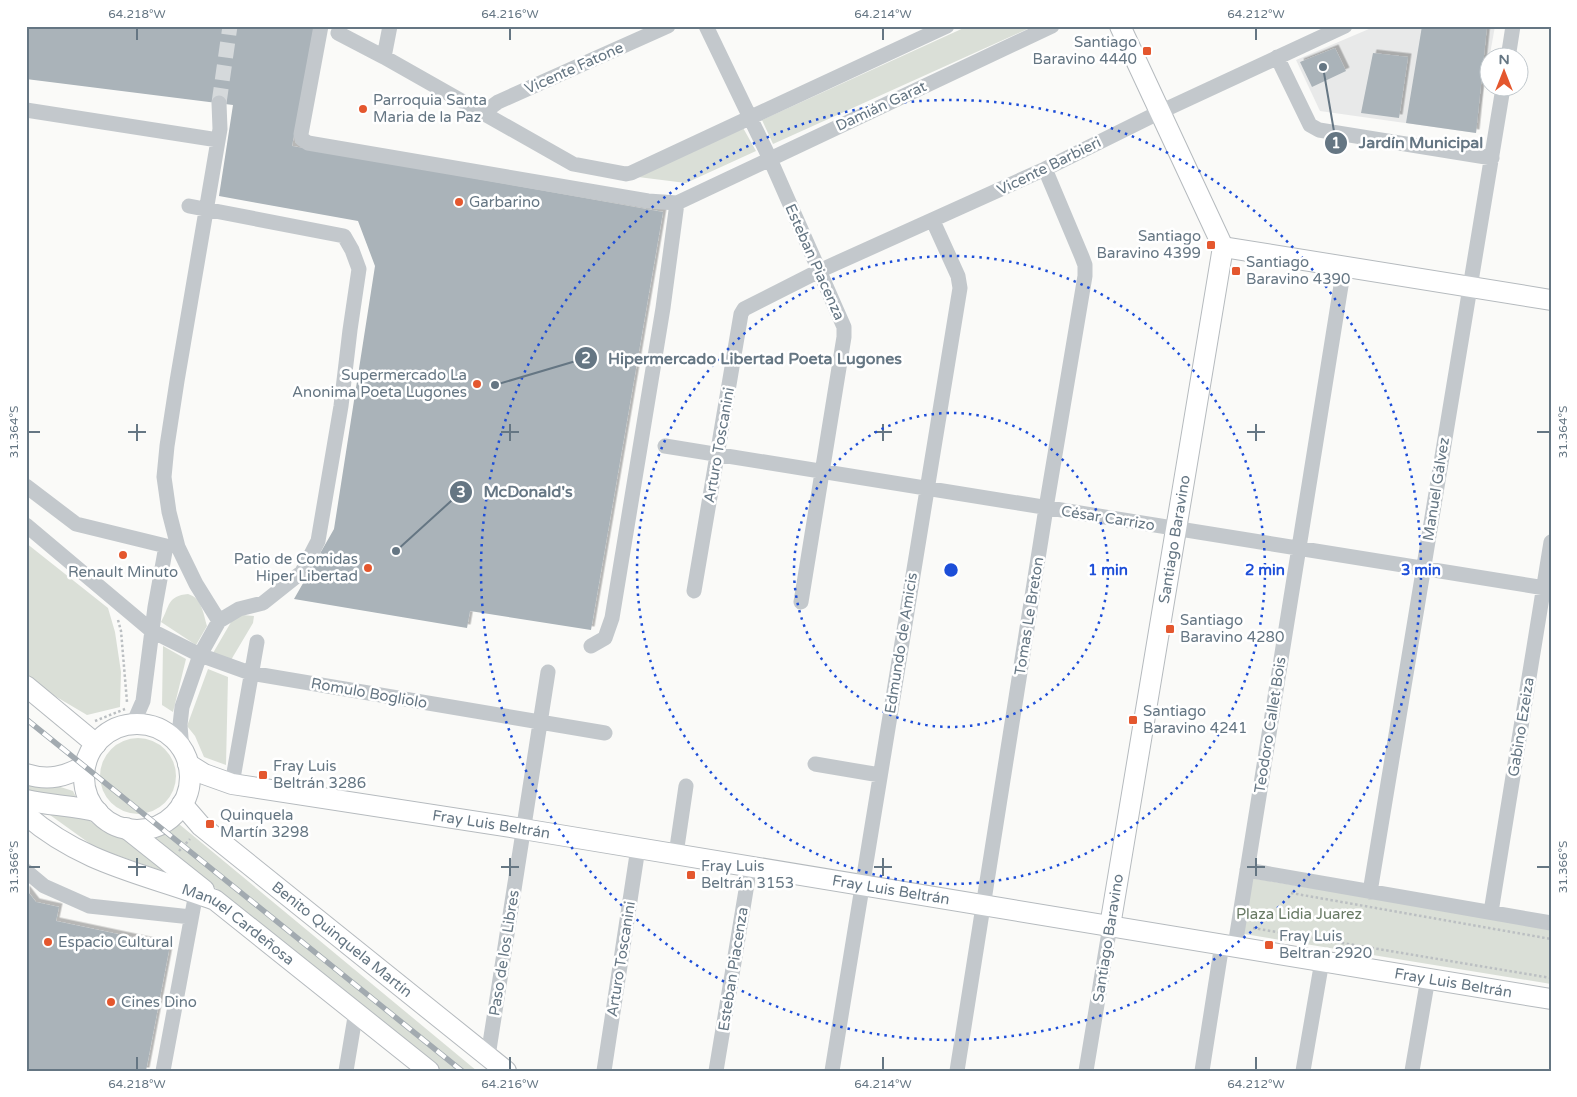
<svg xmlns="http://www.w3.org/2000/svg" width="1577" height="1097" font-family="'Varela Round',sans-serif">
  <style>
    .built { fill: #e8e9e9 }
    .green { fill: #dadfd7 }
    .building { fill: #aab3b9; filter: url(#shadow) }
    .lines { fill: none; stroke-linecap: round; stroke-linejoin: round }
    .minor-tunnel { stroke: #d5d9db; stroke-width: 15; stroke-dasharray: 15 8; stroke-linecap: butt }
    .major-casing { stroke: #b5babe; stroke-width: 22 }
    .path { stroke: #bbbfc2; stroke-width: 2.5; stroke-dasharray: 2.5 2.5; stroke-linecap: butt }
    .minor { stroke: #c3c8cc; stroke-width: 15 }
    .major { stroke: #fff; stroke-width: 20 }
    .rail-casing { stroke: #a2aab0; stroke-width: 5.5 }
    .rail { stroke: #fff; stroke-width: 4; stroke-dasharray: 11; stroke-linecap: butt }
    .ticks { fill: none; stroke: #657683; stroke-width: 2 }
    .ring { fill: none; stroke: #1d4ed8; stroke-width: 2.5; stroke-dasharray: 2.5 5 }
    .poi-dot { fill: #e4572e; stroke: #fff; stroke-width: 2 }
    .labels { text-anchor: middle; stroke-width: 5; stroke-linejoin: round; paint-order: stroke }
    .poi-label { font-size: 15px; fill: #657683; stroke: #fff; text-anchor: start }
    .street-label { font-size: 15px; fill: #657683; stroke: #fff }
    .park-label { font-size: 15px; fill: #687a64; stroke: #fff }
    .centre { fill: #1d4ed8; stroke: #fff; stroke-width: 2.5 }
    .ring-label { font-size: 15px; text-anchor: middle; font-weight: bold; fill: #1d4ed8; stroke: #fff; stroke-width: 5; stroke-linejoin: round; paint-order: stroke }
    .leader { fill: none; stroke: #657683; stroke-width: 2 }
    .callout-dot { fill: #657683; stroke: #fff; stroke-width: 2 }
    .mark-label { font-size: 15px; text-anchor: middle; font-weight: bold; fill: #fff }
    .callout-label { font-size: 16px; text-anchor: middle; font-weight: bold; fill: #657683; stroke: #fff; stroke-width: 5; stroke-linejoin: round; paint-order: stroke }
    .neatline { fill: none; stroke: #657683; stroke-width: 2 }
    .ticks-label { font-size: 12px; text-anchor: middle; fill: #657683 }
  </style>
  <defs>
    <filter id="shadow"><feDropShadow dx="3.5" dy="-3.5" stdDeviation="0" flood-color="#0004"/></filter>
  </defs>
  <rect width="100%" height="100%" fill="#fafaf8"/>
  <path class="built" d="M1376,26H1495L1476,133L1320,111L1296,60Z"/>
  <path class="green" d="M968,26H1034L773,144L762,120Z
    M742,126L756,151L686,183L638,177Z
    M26,543L108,608L115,632L121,672L120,707L87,715L43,689L26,675Z
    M188,594C202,598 203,613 207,626L196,645L161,622C170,606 167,596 188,594Z
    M242,615L254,616L253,623L231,660L213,653L234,617Z
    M163,646L186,659L173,712L162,705Z
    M208,669L228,677L226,765L204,757L195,736L187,726Z
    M100 776a38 38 0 1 1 76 0a38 38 0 1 1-76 0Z
    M26,776L73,791L77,799L26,791Z
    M50,815H82L102,830L133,840L180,877L96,848Z
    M179,824L477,1071H442L155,839Z
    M1251,878L1551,928V984L1244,934Z"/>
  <path class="building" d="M26,26H314L292,146L663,212L591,630L470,611L467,628L294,599L334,529L375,266L358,221L219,196L233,105L26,79Z
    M1422,26H1487L1476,133L1406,123Z
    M1335,48L1346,71L1312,87L1300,62Z
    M1373,53L1408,57L1399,118L1361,113Z
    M26,889L36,902L59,907L56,921L170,945L146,1071H26Z"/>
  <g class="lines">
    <path class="minor-tunnel" d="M219,103L230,26"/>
    <defs>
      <g id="major">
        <path d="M1223,247L1551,300"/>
        <path d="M26,686L96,744"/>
        <circle cx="137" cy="777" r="53"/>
        <path id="s1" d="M188,764L204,774L232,784L523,829L1551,999"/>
        <path d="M26,774C48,781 66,777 85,765"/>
        <path d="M26,800C50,806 75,805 98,812"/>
        <path id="s2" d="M182,804L201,826L506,1071"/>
        <path id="s3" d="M26,815C84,865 146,874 215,900L429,1071"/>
        <path d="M126,828L204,890"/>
        <path id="s4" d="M1110,926L1223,247L1120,26"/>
      </g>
    </defs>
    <use href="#major" class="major-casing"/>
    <path class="path" d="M118,620L121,631L127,702
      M95,721L125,709
      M179,851L190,839
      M1291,893L1551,939
      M1253,928L1551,978"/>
    <path class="minor" d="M321,26L301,134L302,139L308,143L648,201L677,203L1052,26
      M706,26L770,159L844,327V337L801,602
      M338,33L384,57L573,164L626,174L631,173L947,26
      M384,57L390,26
      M1277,57L1310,125L1319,130L1492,158
      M1508,58L1513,26
      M219,103L220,129L177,381L167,446L164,477L169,512L178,547L196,584L219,621
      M26,110L218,140
      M483,113L498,102L668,26
      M665,446L1551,589
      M26,486L76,524L166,546L155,607L143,701L133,724
      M26,525L152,631L200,655L250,673L605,733
      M694,591L741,314L744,309L819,271L1045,169L1160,112L1345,26
      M591,646L605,638L612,618L663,308L677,203
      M182,750L180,725L182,707L200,655L219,621L239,609L263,603L302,572L318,541L341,406L350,330L359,269L352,250L344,236L189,206
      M815,764L880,775
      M232,784L257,642
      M676,854L686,786
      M1247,870L1551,923
      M26,871L44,886L89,906L191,917
      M1370,892L1503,88
      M1491,912L1551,542
      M1235,946L1344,267
      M488,1056L548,672
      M163,1071L196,893
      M346,1071L356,1011
      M604,1071L638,848
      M716,1071L750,866
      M832,1071L960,288L958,276L933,221
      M957,1071L1046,508L1085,276V265L1082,257L1045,169
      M1086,1071L1110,926
      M1202,1071L1222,944
      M1303,1071L1322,961
      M1412,1071L1428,978"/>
    <use href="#major" class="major"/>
    <defs>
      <path id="rail" d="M26,719L462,1071"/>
    </defs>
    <use href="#rail" class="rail-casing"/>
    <use href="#rail" class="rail"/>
  </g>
  <path class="ticks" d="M137,28V40M510,28V40M883,28V40M1256,28V40M137,424V441M510,424V441M883,424V441M1256,424V441M28,432H40M128,432H146M501,432H519M874,432H892M1247,432H1265M1537,432H1550M137,858V876M510,858V876M883,858V876M1256,858V876M28,867H40M128,867H146M501,867H519M874,867H892M1247,867H1265M1537,867H1550M137,1057V1070M510,1057V1070M883,1057V1070M1256,1057V1070"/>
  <g class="ring">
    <circle cx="951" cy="570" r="157"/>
    <circle cx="951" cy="570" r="314"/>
    <circle cx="951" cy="570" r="470"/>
  </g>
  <g class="poi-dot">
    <rect x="1142" y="46" width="10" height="10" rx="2.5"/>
    <circle cx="363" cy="109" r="5"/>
    <circle cx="459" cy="202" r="5"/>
    <rect x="1206" y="240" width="10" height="10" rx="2.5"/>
    <rect x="1231" y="266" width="10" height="10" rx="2.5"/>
    <circle cx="477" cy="384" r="5"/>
    <circle cx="123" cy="555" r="5"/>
    <circle cx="368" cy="568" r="5"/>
    <rect x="1165" y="624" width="10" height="10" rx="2.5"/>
    <rect x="1128" y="715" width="10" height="10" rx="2.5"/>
    <rect x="258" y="770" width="10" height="10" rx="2.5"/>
    <rect x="205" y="819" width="10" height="10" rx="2.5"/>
    <rect x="686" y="870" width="10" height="10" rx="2.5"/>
    <circle cx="48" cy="942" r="5"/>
    <rect x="1264" y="940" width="10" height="10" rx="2.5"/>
    <circle cx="111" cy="1002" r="5"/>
  </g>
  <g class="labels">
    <g class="poi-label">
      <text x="1137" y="47" text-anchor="end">Santiago<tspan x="1137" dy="17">Baravino 4440</tspan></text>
      <text x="373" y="105">Parroquia Santa<tspan x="373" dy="17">Maria de la Paz</tspan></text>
      <text x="469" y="207">Garbarino</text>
      <text x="1201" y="241" text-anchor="end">Santiago<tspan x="1201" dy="17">Baravino 4399</tspan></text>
      <text x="1246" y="267">Santiago<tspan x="1246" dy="17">Baravino 4390</tspan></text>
      <text x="467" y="380" text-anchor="end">Supermercado La<tspan x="467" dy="17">Anonima Poeta Lugones</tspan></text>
      <text x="358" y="564" text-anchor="end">Patio de Comidas<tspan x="358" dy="17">Hiper Libertad</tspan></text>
      <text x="123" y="577" text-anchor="middle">Renault Minuto</text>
      <text x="1180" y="625">Santiago<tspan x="1180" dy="17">Baravino 4280</tspan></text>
      <text x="1143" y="716">Santiago<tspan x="1143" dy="17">Baravino 4241</tspan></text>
      <text x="273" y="771">Fray Luis<tspan x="273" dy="17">Beltrán 3286</tspan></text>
      <text x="220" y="820">Quinquela<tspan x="220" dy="17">Martín 3298</tspan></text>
      <text x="701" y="871">Fray Luis<tspan x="701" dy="17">Beltrán 3153</tspan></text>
      <text x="1279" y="941">Fray Luis<tspan x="1279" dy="17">Beltran 2920</tspan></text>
      <text x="58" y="947">Espacio Cultural</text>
      <text x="121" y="1007">Cines Dino</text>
    </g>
    <g class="street-label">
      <text transform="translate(574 68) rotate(-24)" y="5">Vicente Fatone</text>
      <text transform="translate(881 106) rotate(-25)" y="5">Damián Garat</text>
      <text transform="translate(1049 166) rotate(-26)" y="5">Vicente Barbieri</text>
      <text transform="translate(815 262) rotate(66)" y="5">Esteban Piacenza</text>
      <text transform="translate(719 445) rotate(-80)" y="5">Arturo Toscanini</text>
      <text transform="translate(1436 489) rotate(-81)" y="5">Manuel Gálvez</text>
      <text transform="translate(1108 518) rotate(9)" y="5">César Carrizo</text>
      <text dy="5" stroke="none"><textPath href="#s4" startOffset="392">Santiago Baravino</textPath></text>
      <text transform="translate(1029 616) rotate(-81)" y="5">Tomas Le Breton</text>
      <text transform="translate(901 643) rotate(-81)" y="5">Edmundo de Amicis</text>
      <text transform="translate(369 693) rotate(10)" y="5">Romulo Bogliolo</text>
      <text transform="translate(1270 725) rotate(-81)" y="5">Teodoro Callet Bois</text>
      <text transform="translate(1521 727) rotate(-81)" y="5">Gabino Ezeiza</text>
      <text dy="5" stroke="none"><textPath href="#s1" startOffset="311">Fray Luis Beltrán</textPath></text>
      <text dy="5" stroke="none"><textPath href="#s1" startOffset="716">Fray Luis Beltrán</textPath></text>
      <text dy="5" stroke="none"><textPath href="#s3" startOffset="241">Manuel Cardeñosa</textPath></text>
      <text transform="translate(1108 938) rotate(-81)" y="5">Santiago Baravino</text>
      <text dy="5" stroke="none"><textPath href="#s2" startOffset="210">Benito Quinquela Martín</textPath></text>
      <text transform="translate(504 953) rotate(-81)" y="5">Paso de los Libres</text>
      <text transform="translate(621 959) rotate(-81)" y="5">Arturo Toscanini</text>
      <text transform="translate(733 969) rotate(-81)" y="5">Esteban Piacenza</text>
      <text dy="5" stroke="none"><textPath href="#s1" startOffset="1286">Fray Luis Beltrán</textPath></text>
    </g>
    <g class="park-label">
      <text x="1299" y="919">Plaza Lidia Juarez</text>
    </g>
  </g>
  <circle cx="951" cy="570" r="8" class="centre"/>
  <g class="ring-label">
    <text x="1108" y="575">1 min</text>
    <text x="1265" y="575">2 min</text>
    <text x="1421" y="575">3 min</text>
  </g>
  <path class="leader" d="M1323 67L1336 143M495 385L586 358M396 551L461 492"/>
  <g class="callout-dot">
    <circle cx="1323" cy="67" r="5"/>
    <circle cx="495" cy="385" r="5"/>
    <circle cx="396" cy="551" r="5"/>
    <circle cx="1336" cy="143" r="12"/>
    <circle cx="586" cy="358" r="12"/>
    <circle cx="461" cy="492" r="12"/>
  </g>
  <g class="mark-label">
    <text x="1336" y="148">1</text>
    <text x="586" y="363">2</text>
    <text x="461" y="497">3</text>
  </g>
  <g class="callout-label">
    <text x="1421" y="148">Jardín Municipal</text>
    <text x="755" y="364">Hipermercado Libertad Poeta Lugones</text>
    <text x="528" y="497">McDonald's</text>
  </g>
  <rect width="1577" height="1097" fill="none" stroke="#ffffff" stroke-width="55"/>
  <g transform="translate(1504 72)"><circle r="24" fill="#ffffff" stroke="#c1c8cd"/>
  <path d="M0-4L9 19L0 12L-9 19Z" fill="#e4572e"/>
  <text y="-8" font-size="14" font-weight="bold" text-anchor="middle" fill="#657683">N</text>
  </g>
  <rect x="28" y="28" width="1522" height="1042" class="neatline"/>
  <g class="ticks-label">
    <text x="137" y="18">64.218°W</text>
    <text x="510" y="18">64.216°W</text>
    <text x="883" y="18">64.214°W</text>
    <text x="1256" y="18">64.212°W</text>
    <text transform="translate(14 432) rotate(-90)" y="4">31.364°S</text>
    <text transform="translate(1563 432) rotate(-90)" y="4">31.364°S</text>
    <text transform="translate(14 867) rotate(-90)" y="4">31.366°S</text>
    <text transform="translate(1563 867) rotate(-90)" y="4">31.366°S</text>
    <text x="137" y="1088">64.218°W</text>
    <text x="510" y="1088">64.216°W</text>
    <text x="883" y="1088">64.214°W</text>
    <text x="1256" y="1088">64.212°W</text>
  </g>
</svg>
